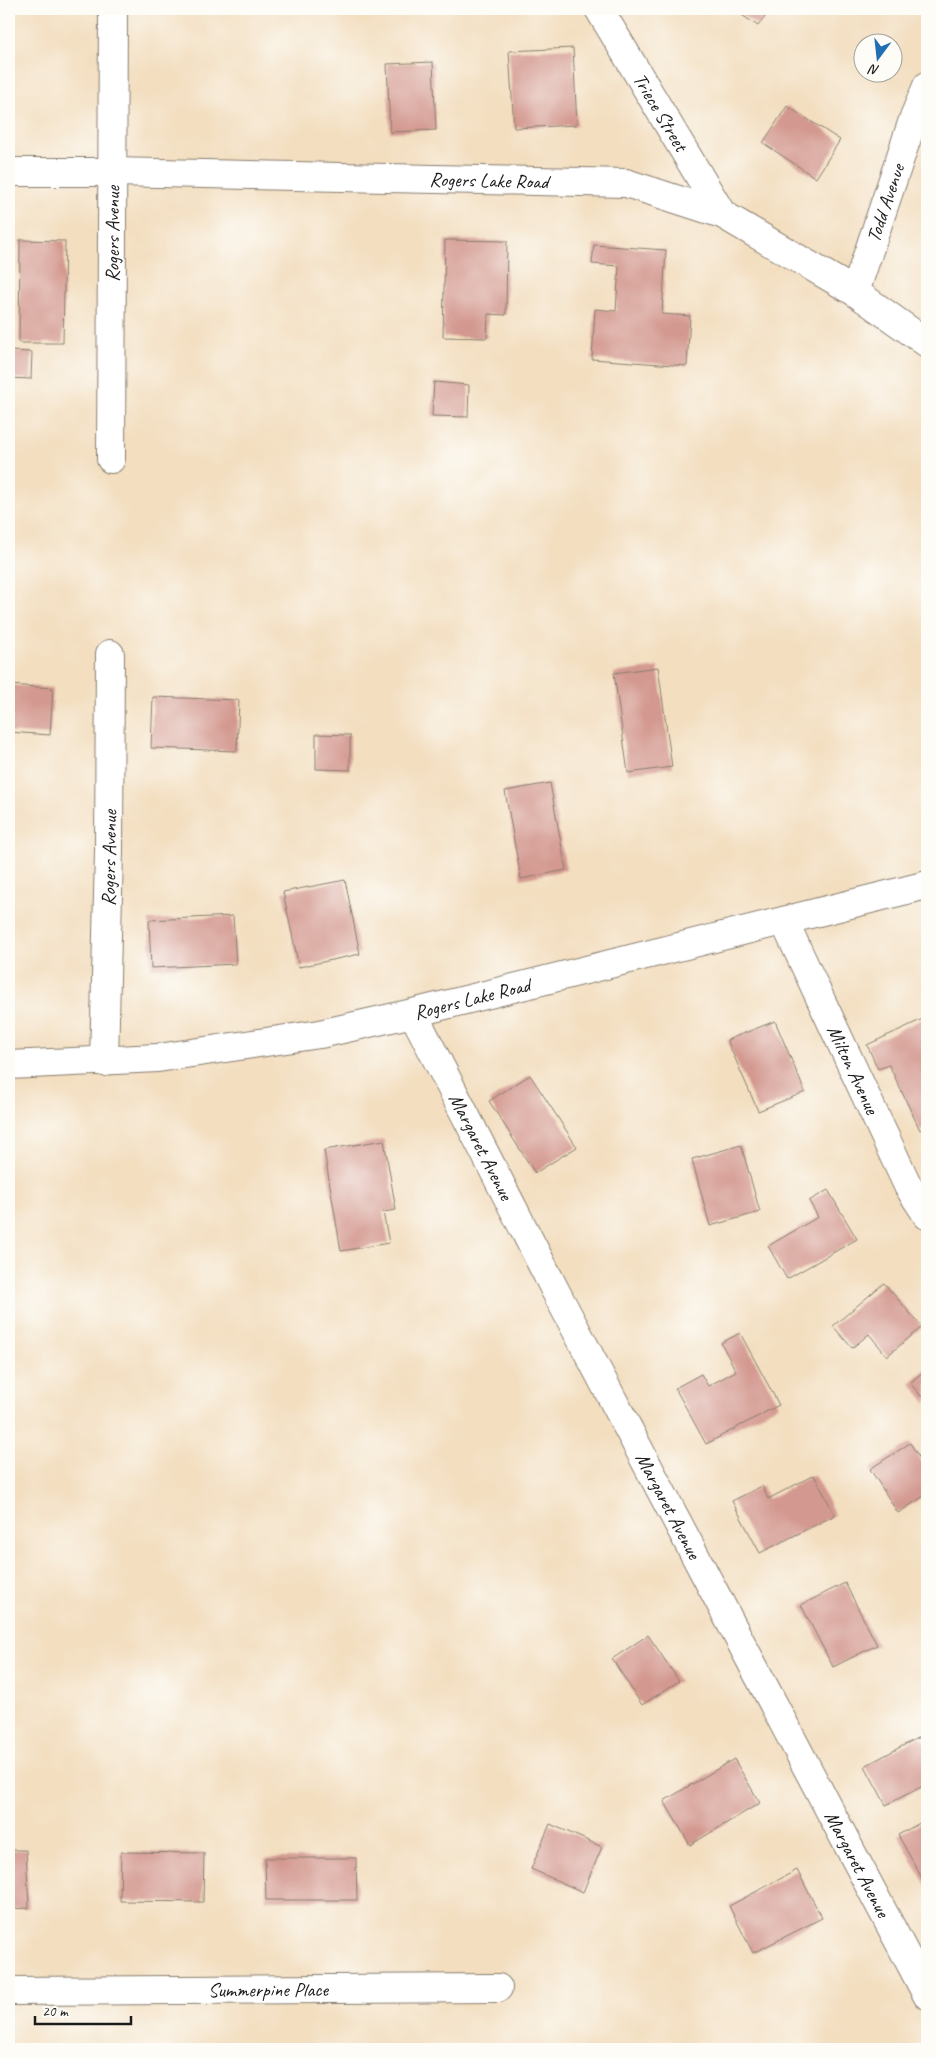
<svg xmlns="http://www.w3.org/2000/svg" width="936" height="2058" font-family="Caveat,sans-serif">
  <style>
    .building { fill: #d3988f }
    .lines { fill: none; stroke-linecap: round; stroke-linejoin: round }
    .minor-casing { stroke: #887d6e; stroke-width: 30 }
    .major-casing { stroke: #887d6e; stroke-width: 30 }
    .minor { stroke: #fff; stroke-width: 28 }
    .major { stroke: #fff; stroke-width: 28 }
    .labels { text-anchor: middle; stroke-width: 4; stroke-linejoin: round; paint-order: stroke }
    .street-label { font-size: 20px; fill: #1c1c1c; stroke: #fdfcf7 }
  </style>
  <rect width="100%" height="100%" fill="#fdfcf7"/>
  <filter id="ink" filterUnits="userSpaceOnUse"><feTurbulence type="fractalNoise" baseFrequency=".02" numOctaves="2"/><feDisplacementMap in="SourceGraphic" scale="10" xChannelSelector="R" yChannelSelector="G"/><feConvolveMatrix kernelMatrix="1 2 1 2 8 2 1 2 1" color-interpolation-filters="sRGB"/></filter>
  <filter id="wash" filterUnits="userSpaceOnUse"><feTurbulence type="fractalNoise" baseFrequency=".0096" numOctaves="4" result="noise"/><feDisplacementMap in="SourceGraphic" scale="20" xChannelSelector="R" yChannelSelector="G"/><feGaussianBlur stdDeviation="1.12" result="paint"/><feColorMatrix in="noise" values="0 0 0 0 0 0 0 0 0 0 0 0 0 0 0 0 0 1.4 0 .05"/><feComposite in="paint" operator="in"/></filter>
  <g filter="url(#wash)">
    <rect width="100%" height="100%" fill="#f3dec0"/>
    <g id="blocks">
      <path class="building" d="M161,9H204V10L162,12Z
        M733,9H771L758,26Z
        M573,48L577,125L514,128L509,51Z
        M433,62L436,130L390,132L387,64Z
        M787,106L840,140L816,178L763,143Z
        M20,240L65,241L63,343H19Z
        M445,240L507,241L506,315L488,314L487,338L443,337Z
        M594,245L666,250L662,314L690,316L687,366L592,359L595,309L616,311L619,266L592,264Z
        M9,351L32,352L31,379L9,378Z
        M434,382L469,385L468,417L432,416Z
        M658,667L672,767L628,773L614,673Z
        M9,685L53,688L50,735L9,732Z
        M153,697L239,700L237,751L151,748Z
        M316,734L350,735V770L316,769Z
        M550,783L566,870L521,879L505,791Z
        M345,880L360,954L299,967L283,892Z
        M233,916L236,964L151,968L149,920Z
        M927,1017V1127L920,1130L889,1065L878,1069L867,1045Z
        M775,1021L805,1092L758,1111L727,1040Z
        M530,1075L577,1147L535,1173L489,1101Z
        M384,1140L396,1210L383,1212L389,1243L341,1251L324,1150Z
        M741,1145L760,1212L710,1226L692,1159Z
        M828,1190L857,1239L787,1279L768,1246L818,1217L809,1201Z
        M884,1283L922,1327L887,1356L869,1334L852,1348L833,1326Z
        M740,1333L779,1405L706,1444L675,1388L701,1374L708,1386L736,1371L721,1343Z
        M927,1368V1403L910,1383Z
        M910,1443L927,1470V1494L898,1513L870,1469Z
        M814,1475L835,1515L760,1553L732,1501L762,1486L768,1499Z
        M845,1583L877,1645L833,1667L801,1605Z
        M648,1635L679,1681L642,1705L612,1659Z
        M921,1736L927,1747V1784L886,1805L865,1766Z
        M734,1759L760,1803L690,1845L664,1801Z
        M927,1819V1887L898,1835Z
        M550,1824L602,1847L583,1892L531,1869Z
        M9,1850H26L29,1908L9,1909Z
        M121,1852L204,1853L203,1902L120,1901Z
        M265,1858H356L357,1900H266Z
        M797,1870L822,1918L753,1953L729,1906Z"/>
    </g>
  </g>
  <g filter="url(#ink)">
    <use href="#blocks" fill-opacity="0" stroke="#887d6e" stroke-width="1"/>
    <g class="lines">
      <defs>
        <g id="minor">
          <path id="s1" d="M599,9L722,214"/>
          <path id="s2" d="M855,292L914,117L927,86"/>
          <path id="s3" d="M111,459L113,9"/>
          <path id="s4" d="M784,921L908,1186L927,1215"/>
          <path id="s5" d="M413,1013L556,1292L927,1995"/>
          <path id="s6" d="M104,1062L109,851L110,654"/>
          <path id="s7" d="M9,1065L158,1058L320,1034L413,1013L927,885"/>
          <path id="s8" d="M9,1991L498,1988"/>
        </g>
        <g id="major">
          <path id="s9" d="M9,172H112L626,183L722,214L855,292L927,343"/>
        </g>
      </defs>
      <use href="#minor" class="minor-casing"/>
      <use href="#major" class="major-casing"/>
      <use href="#minor" class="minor"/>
      <use href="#major" class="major"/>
    </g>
  </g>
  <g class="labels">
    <g class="street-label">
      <text dy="7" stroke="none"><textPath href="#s1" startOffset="120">Triece Street</textPath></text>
      <text dy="7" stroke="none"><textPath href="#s9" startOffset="480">Rogers Lake Road</textPath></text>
      <text dy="7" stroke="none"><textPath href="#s2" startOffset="94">Todd Avenue</textPath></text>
      <text dy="7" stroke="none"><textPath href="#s3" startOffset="225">Rogers Avenue</textPath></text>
      <text dy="7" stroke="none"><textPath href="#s6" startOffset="204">Rogers Avenue</textPath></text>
      <text dy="7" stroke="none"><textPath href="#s7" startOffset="469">Rogers Lake Road</textPath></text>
      <text dy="7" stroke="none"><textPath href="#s4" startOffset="164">Milton Avenue</textPath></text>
      <text dy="7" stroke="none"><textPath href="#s5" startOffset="150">Margaret Avenue</textPath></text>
      <text dy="7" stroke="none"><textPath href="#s5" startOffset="555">Margaret Avenue</textPath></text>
      <text dy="7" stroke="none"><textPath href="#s5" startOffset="960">Margaret Avenue</textPath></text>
      <text dy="7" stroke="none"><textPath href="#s8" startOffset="259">Summerpine Place</textPath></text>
    </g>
  </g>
  <rect width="936" height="2058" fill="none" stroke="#fdfcf7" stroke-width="30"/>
  <g transform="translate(878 58) rotate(195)"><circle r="24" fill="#fdfcf7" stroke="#a3a29f"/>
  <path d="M0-4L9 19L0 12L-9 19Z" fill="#1f6fb2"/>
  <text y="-8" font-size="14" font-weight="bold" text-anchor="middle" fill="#1c1c1c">N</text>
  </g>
  <path d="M35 2016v8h96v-8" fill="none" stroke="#1c1c1c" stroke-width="2.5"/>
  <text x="42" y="2016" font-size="15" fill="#1c1c1c" stroke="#fdfcf7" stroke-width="4" paint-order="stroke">20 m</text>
</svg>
